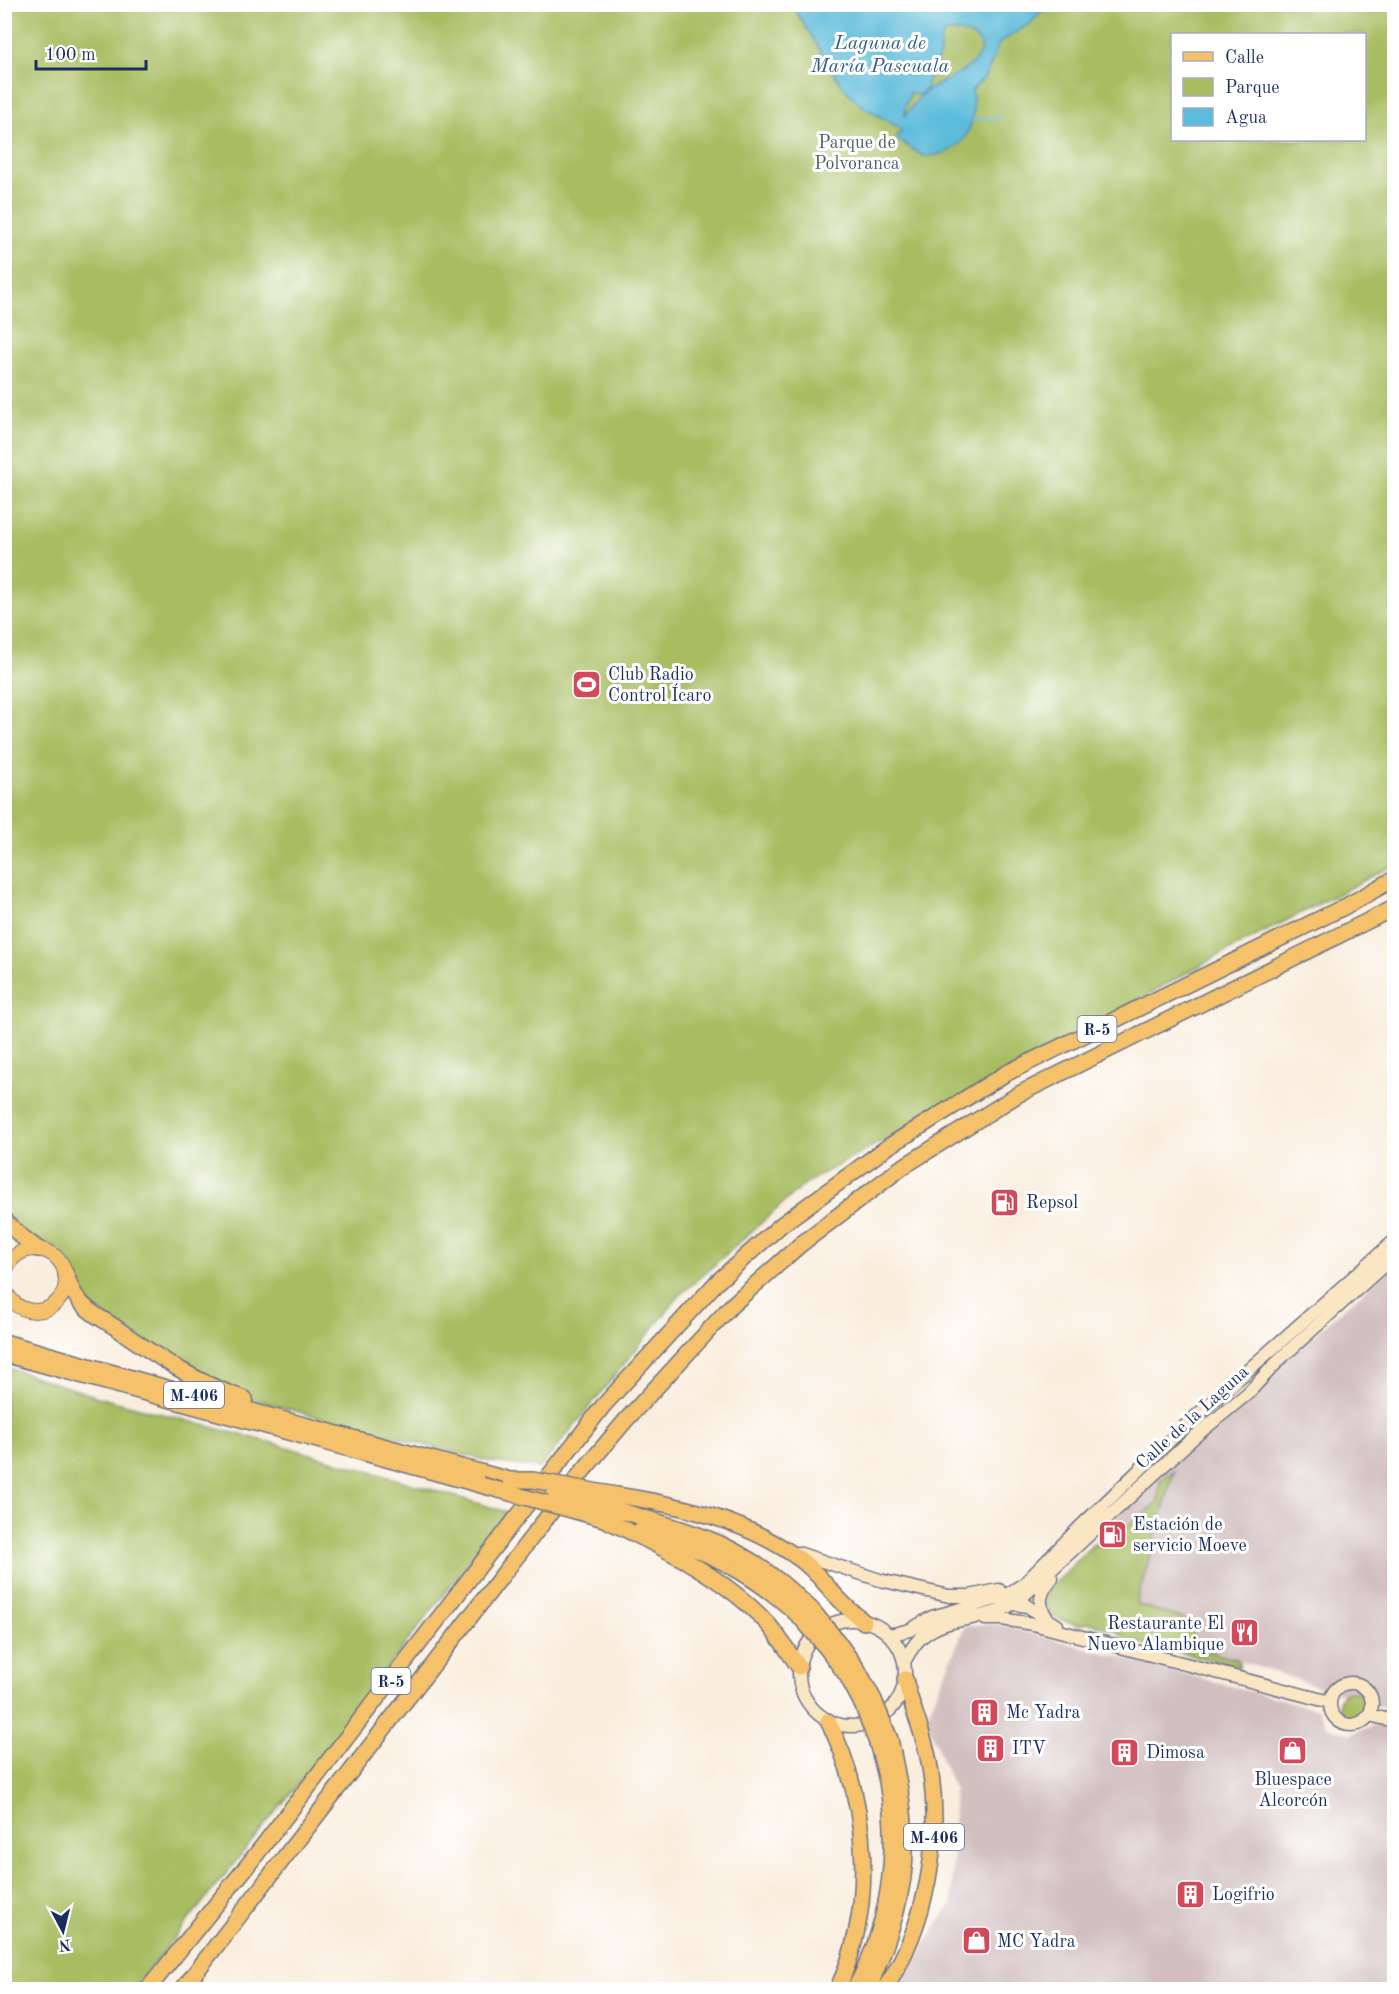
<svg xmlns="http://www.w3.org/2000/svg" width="1399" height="1994" font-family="'Old Standard TT',serif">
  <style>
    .industrial { fill: #d2bfc0 }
    .green { fill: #a8bd62; stroke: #627660; stroke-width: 1.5; fill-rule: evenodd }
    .water { fill: #5dbcdb; stroke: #3c769c; stroke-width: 1.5; fill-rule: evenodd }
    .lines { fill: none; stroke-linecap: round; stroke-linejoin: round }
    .stream { stroke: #5dbcdb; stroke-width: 2 }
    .secondary-casing { stroke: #69728a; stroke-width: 15 }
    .primary-casing { stroke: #69728a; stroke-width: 16 }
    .highway-casing { stroke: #69728a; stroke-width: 18 }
    .secondary { stroke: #fbe6c4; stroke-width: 12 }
    .primary { stroke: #f5c16b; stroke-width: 14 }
    .highway { stroke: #f5c16b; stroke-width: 15 }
    .highway-bridge-casing { stroke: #69728a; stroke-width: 18; stroke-linecap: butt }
    .highway-bridge { stroke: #f5c16b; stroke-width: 15 }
    .labels { text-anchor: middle; stroke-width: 6; stroke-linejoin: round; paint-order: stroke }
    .shield { fill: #fff; stroke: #5f6d8e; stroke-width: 1.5 }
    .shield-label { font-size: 16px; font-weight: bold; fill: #1b2f5e }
    .park-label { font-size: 18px; fill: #4c615f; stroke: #fff }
    .poi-label { font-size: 18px; fill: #1b2f5e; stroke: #fff; text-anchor: start }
    .street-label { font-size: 18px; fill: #1b2f5e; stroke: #fff }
    .water-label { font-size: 20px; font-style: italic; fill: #32608a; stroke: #fff }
  </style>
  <rect width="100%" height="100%" fill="#fff"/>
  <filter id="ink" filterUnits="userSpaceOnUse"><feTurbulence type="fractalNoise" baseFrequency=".0167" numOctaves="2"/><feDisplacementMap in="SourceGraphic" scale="12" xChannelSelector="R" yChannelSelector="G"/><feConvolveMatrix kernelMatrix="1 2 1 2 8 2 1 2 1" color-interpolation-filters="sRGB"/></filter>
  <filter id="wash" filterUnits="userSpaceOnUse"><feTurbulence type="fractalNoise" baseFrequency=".008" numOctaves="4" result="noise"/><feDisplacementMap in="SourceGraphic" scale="24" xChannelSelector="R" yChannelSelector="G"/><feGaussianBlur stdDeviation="1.35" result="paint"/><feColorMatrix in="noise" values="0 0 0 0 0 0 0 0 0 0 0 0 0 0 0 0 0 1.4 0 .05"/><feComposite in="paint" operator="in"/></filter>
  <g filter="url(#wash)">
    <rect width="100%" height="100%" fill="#f9eddd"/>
    <path class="industrial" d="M1394,1265V1711L1042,1597L1170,1460Z
      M986,1624L1009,1625L1021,1631L1318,1709L1327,1727L1350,1734L1377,1724L1394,1729V1989L894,1990L952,1903L954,1790L926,1718L965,1626Z"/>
    <path class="green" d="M4,5H1394V865L1214,958L806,1183L680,1295L540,1468L491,1462L336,1422L245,1397L201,1378L93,1308L76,1287L73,1267L60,1250L25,1236L5,1214ZM1172,34H1364V140H1172Z
      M5,1367L101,1398L280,1445L507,1512L294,1789L133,1989H5Z
      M1174,1471L1136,1604L1187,1620C1198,1655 1205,1650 1238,1660L1240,1667L1128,1640L1115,1630L1090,1623L1078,1625L1053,1617L1045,1607L1046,1592L1093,1545H1105L1129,1524L1158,1503L1160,1480Z
      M1339 1704a13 13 0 1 1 26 0a13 13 0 1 1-26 0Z"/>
    <path class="water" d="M792,5H1047L1031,23L999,43L992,62L984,78L972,90C978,127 964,156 923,156L898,140L896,136L901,133L900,128L863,107L843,87ZM947,32C961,31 975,33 982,46C977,72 943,78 924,93C916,99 912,109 905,115V108L910,93L919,95L926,89L928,80L940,54V43L943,34Z"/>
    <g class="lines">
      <path class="stream" d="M972,120L1002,117"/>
    </g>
  </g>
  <g filter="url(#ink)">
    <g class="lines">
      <defs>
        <path id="secondary" d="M798,1553L880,1580L949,1596H969L999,1590
          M1008,1603L1027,1606L1057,1625
          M1047,1618C1036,1603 1041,1591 1052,1578
          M985,1619H1002L1033,1624L1330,1702
          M799 1673a53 53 0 1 1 106 0a53 53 0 1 1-106 0Z
          M889,1635L910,1630L932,1617L1003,1597L1025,1583L1078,1529L1185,1426L1394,1241
          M904,1662C909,1653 914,1643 923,1636C943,1619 970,1620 993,1613C1004,1610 1013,1604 1022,1597L1193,1438L1248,1393L1281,1358L1394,1256
          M1330 1704a21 21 0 1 1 42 0a21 21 0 1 1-42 0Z
          M1369,1715L1394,1721"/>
        <path id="primary" d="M4 1280a31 31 0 1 1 62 0a31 31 0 1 1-62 0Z"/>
        <path id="highway" d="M4,1220L21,1236L38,1249
          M66,1274C69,1283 72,1292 78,1299C87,1311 102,1319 115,1327C156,1356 196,1383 245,1399
          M4,1342L177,1391L510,1480
          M4,1354L481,1485
          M616,1495C681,1505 748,1521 801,1560C816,1571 827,1587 840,1600C847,1608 856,1615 864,1622
          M610,1508C642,1517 675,1526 706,1538C746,1553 782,1581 812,1610
          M604,1519C664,1548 724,1576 769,1625C780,1638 789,1653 799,1667
          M642,1528C705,1551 752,1571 801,1618
          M838,1642L858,1670L874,1700
          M828,1650L847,1676L862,1704
          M828,1721C869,1801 876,1907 837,1990
          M147,1990L248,1865L603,1406L717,1282L781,1225L889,1146L1005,1074L1348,905L1394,879
          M182,1990L582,1472L626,1420L732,1305L801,1244L901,1168L1019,1094L1394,908
          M854,1990C888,1931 899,1855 888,1788C886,1773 881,1758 877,1743
          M868,1990C888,1942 907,1892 905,1839C904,1805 897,1772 890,1739
          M884,1990C927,1925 943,1838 929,1762C924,1733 911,1707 905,1679"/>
      </defs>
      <use href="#secondary" class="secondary-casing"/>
      <use href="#primary" class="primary-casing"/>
      <use href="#highway" class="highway-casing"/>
      <use href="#secondary" class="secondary"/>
      <use href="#primary" class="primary"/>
      <use href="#highway" class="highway"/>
      <defs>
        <path id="highway-bridge" d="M510,1480H533L616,1495
          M481,1485L604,1519
          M555,1492L610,1508
          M812,1610L838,1642
          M801,1618L828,1650
          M874,1700L890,1739
          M862,1704L877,1743"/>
      </defs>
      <use href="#highway-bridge" class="highway-bridge-casing"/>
      <use href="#highway-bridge" class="highway-bridge"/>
    </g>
  </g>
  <defs>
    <symbol id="stadium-square" viewBox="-11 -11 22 22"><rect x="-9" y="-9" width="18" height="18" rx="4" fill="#d1495b" stroke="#fff"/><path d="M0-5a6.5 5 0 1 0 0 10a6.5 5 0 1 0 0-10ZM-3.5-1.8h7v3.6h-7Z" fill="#fff"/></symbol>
    <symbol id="fuel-square" viewBox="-11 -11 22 22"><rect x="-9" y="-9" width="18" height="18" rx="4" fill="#d1495b" stroke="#fff"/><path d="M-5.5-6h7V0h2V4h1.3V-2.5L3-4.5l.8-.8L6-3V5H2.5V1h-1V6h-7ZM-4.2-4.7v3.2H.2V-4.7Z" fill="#fff"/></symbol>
    <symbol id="restaurant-square" viewBox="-11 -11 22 22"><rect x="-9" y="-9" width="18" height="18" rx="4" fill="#d1495b" stroke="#fff"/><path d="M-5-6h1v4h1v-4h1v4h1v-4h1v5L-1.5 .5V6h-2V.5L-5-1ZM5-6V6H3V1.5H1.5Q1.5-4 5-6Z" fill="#fff"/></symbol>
    <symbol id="building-square" viewBox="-11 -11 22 22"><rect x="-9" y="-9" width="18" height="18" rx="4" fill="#d1495b" stroke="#fff"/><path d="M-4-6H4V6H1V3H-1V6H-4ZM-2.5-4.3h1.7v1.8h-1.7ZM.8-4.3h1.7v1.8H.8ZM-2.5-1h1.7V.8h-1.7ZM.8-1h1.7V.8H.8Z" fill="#fff"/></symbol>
    <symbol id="shop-square" viewBox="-11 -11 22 22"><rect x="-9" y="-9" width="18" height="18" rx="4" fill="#d1495b" stroke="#fff"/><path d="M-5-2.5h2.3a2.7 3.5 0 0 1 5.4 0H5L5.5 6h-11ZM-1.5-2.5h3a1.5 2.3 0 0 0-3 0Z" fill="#fff"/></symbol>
  </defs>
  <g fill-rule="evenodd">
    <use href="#stadium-square" x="570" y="668" width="33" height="33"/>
    <use href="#fuel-square" x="988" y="1186" width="33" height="33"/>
    <use href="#fuel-square" x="1096" y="1518" width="33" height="33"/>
    <use href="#restaurant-square" x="1228" y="1616" width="33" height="33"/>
    <use href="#building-square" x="968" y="1696" width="33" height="33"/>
    <use href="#building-square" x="974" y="1732" width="33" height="33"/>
    <use href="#shop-square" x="1276" y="1734" width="33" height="33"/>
    <use href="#building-square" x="1108" y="1736" width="33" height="33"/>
    <use href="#building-square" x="1174" y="1878" width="33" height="33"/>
    <use href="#shop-square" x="960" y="1924" width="33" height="33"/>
  </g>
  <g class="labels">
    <g class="shield">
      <rect x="1077.5" y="1016" width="39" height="26" rx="4.5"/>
      <rect x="164" y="1382" width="60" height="26" rx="4.5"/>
      <rect x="371.5" y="1668" width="39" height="26" rx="4.5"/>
      <rect x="904" y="1824" width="60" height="26" rx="4.5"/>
    </g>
    <g class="shield-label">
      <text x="1097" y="1035">R-5</text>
      <text x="194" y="1401">M-406</text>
      <text x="391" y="1687">R-5</text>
      <text x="934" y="1843">M-406</text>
    </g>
    <g class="park-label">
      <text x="857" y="148">Parque de<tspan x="857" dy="21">Polvoranca</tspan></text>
    </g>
    <g class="poi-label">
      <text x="608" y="680">Club Radio<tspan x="608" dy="21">Control Ícaro</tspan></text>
      <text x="1026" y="1208">Repsol</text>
      <text x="1133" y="1530">Estación de<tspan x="1133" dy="21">servicio Moeve</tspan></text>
      <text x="1224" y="1629" text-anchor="end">Restaurante El<tspan x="1224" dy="21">Nuevo Alambique</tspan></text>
      <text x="1006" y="1718">Mc Yadra</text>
      <text x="1012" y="1754">ITV</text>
      <text x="1146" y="1758">Dimosa</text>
      <text x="1293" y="1785" text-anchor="middle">Bluespace<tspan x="1293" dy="21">Alcorcón</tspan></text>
      <text x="1212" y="1900">Logifrio</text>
      <text x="997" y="1947">MC Yadra</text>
    </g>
    <g class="street-label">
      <text transform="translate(1192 1417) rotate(-42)" y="6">Calle de la Laguna</text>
    </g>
    <g class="water-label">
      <text x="880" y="49">Laguna de<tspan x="880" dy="23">María Pascuala</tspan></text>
    </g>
  </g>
  <rect width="1399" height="1994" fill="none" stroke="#fff" stroke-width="24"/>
  <rect x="1171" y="33" width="195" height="108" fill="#ffffff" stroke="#a4acbf" stroke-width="1.5"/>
  <rect x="1183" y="52" width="30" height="9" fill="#f5c16b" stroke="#a4acbf" stroke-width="1.5"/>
  <text x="1225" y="63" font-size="18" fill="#1b2f5e">Calle</text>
  <rect x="1183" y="78" width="30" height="18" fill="#a8bd62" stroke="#a4acbf" stroke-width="1.5"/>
  <text x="1225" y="93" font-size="18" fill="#1b2f5e">Parque</text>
  <rect x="1183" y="108" width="30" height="18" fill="#5dbcdb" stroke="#a4acbf" stroke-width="1.5"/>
  <text x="1225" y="123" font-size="18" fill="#1b2f5e">Agua</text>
  <g transform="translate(63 1931) rotate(173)" stroke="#ffffff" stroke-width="4.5" paint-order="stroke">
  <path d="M0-4.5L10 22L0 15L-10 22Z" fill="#1b2f5e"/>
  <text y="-9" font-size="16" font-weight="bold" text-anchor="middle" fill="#1b2f5e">N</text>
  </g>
  <path d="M36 60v9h110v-9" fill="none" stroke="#1b2f5e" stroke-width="3"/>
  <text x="45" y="60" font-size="18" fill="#1b2f5e" stroke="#ffffff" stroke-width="4.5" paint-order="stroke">100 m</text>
</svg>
